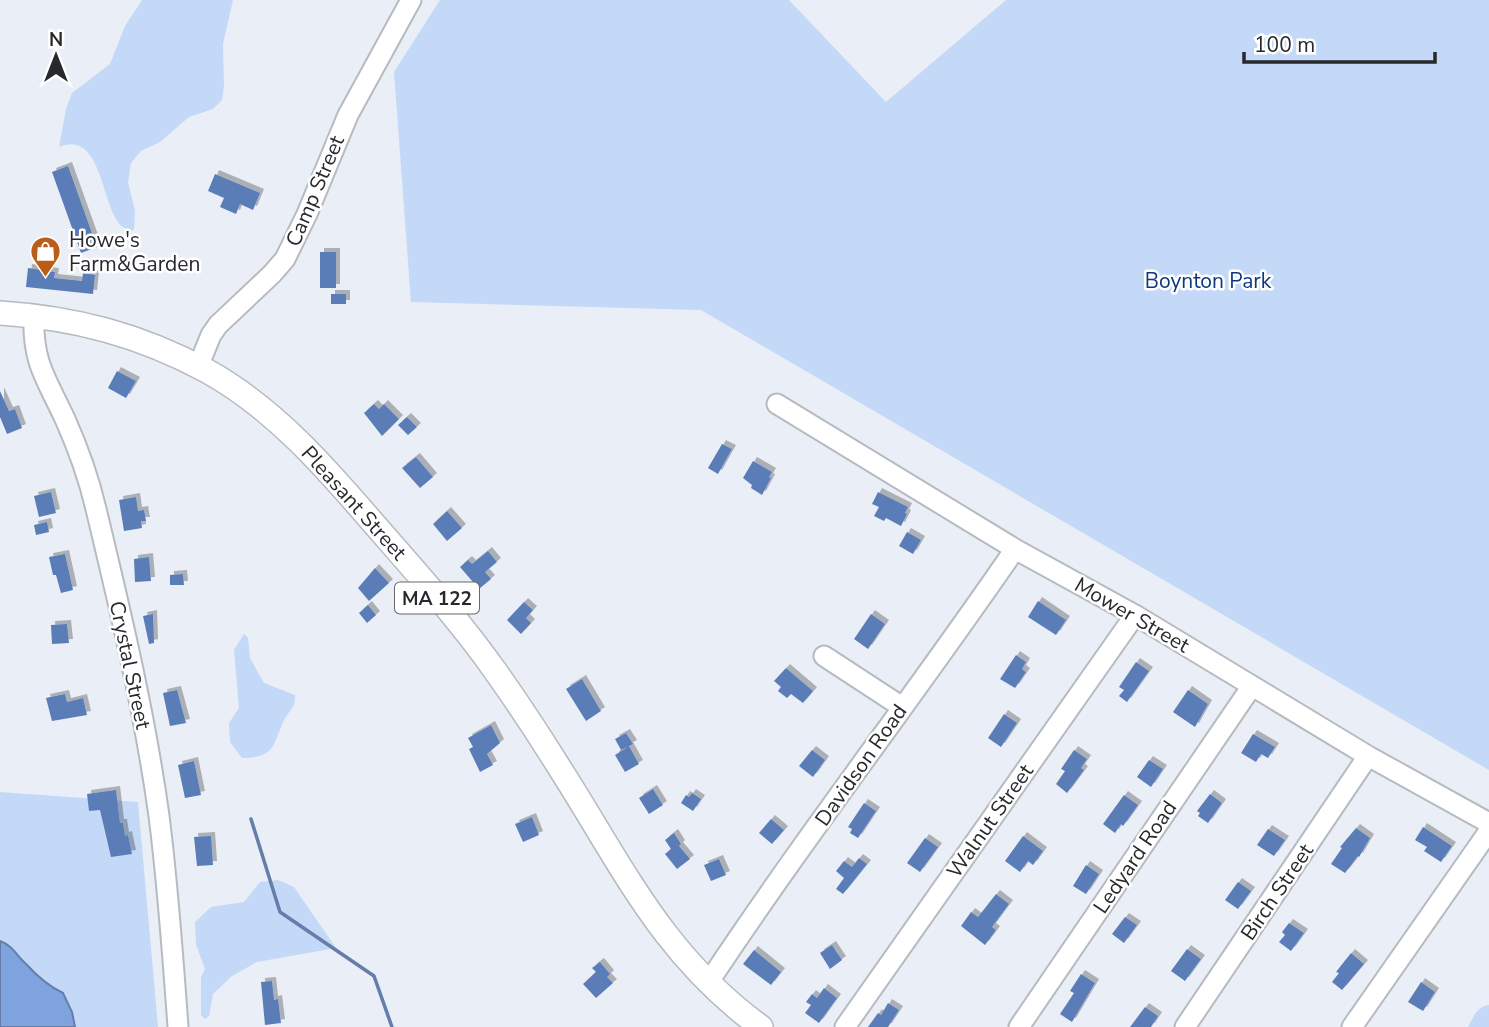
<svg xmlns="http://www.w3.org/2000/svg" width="1489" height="1027" font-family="'Nunito Sans',sans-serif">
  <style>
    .green { fill: #c4d8f8 }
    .water { fill: #7ea3df; stroke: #647ea9; stroke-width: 2 }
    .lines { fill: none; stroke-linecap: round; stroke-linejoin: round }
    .stream { stroke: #647ea9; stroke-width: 3.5 }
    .building { fill: #5a7db7; filter: url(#shadow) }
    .minor-casing { stroke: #b6bac1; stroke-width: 23 }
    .major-casing { stroke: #b6bac1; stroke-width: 26 }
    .minor { stroke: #fff; stroke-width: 19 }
    .major { stroke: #fff; stroke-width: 23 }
    .labels { text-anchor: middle; stroke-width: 5; stroke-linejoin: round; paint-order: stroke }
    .shield { fill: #fff; stroke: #68696b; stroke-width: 2 }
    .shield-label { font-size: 19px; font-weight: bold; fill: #27292c }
    .street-label { font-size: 21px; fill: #27292c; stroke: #fff }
    .poi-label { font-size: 21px; fill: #27292c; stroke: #fff; text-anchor: start }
    .park-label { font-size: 21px; fill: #0d387e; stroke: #fff }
  </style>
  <defs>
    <filter id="shadow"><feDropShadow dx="4" dy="-4" stdDeviation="0" flood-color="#0004"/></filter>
  </defs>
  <rect width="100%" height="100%" fill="#eaeef6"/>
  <path class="green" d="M142,0H233L223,44L224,86L222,100L213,109L189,117L160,142L141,151L131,163L128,182L135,211L134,229L131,231C126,229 121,227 118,222C101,198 100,130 59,147L66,109L72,93L110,64L125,26Z
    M440,0H789L886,102L1006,0H1489V770L701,310L411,302L394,72Z
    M244,634L248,638L250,658L264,683L295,695C296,707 289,711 284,720C272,746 276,757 242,758L230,742L229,723L239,708L234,650Z
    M0,792L138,802L158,1027H69L0,971Z
    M278,880L294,887L336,948L257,962L232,976L213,994L209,1016L205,1019L201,1015V977L205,969L196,945L195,922L211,907L244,902L260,882Z
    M1489,1005V1027H1468C1473,1018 1477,1006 1489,1005Z"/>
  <path class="water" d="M0,941C13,946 16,955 26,964C37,976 48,986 63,993L72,1012L75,1027H0Z"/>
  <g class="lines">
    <path class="stream" d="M251,819L280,912L374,976L392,1027"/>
  </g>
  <path class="building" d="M68,166L97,247L81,253L52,172Z
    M215,174L260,193L253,210L240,204L236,214L220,207L224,198L208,191Z
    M320,252H336V288H320Z
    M28,268L55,272L54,278L82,281L83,273L95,275L93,294L26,287Z
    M331,294H346V304H331Z
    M117,371L136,381L126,398L108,388Z
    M0,391L9,411L15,409L22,428L7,434L0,417Z
    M374,404L379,409L384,404L399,419L382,436L364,413Z
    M407,417L417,427L408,435L398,425Z
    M722,444L732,449L718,474L708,468Z
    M416,457L433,477L420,488L402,468Z
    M753,461L772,472L769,477L771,478L762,495L751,488L752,485L743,478Z
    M51,492L56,513L39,517L34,496Z
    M878,492L908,507L905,513L907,514L901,526L886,518L884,521L874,516L879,507L872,504Z
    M136,497L138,511L144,510L146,521H141L142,528L124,531L119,500Z
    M447,511L462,528L447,541L433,524Z
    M47,522L49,532L36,535L34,525Z
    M907,532L921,540L913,554L899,546Z
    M488,551L497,562L485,572L491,579L479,589L460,567L468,560L472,564Z
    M65,554L73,590L61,593L56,575H53L49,557Z
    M149,557L151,581L135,582L134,559Z
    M375,568L389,583L369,601L358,588Z
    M183,574L184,585H170V575Z
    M1038,601L1066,620L1056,635L1028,617Z
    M524,602L533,610L526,618L531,623L521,634L507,620Z
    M368,605L376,615L367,623L359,613Z
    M153,614L154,643L149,644L143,616Z
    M871,614L885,624L868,649L854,639Z
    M67,624L69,643L52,644L51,625Z
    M1016,655L1026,662L1022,669L1026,672L1015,688L1000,679Z
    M1136,662L1149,671L1127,702L1119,696L1124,690L1119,687Z
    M786,668L813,691L803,703L791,694L787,698L778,691L781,687L774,681Z
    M582,679L601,711L586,721L566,689Z
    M177,690L186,723L170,726L163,693Z
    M1188,690L1208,704L1195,727L1173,712Z
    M65,694L67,702L83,698L87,715L52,721L46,698Z
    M1004,714L1017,723L1001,747L988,738Z
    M491,725L500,743L487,754L493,765L480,772L469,749L473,747L468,738Z
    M626,733L633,744L621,750L615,739Z
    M1253,734L1275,747L1268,758L1261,754L1256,762L1241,753Z
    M629,746L639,764L625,772L615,755Z
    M812,750L825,760L813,777L799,766Z
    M1074,750L1087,759L1081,768L1084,770L1067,793L1056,784L1065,771L1061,769Z
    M1149,760L1163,769L1151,787L1137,777Z
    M194,761L201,795L185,798L178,765Z
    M653,789L663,805L649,814L639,798Z
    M116,790L120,823H123L125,836L128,835L132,854L111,857L100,810L89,811L87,794Z
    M692,793L701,799L693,811L681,803L686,795L689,797Z
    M1210,794L1222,803L1208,823L1198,816L1200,813L1197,811Z
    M1124,795L1138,805L1123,826L1121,824L1115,833L1103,824Z
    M864,803L876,811L858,838L850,833L852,829L848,827Z
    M532,817L539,835L523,842L515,824Z
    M771,819L784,830L772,844L759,833Z
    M1423,827L1452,846L1441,862L1424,851L1427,847L1415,840Z
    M1356,828L1370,838L1359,857L1358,856L1345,873L1331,864L1342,848L1340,847Z
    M1268,829L1285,840L1274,856L1257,845Z
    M674,833L681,844L679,846L690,859L677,869L665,854L671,849L665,840Z
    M211,836L213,865L197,866L194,837Z
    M1023,836L1043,851L1033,865L1028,861L1020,872L1005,861Z
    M925,838L938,847L920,872L907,863Z
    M859,858L867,864L843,894L836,889L844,878L836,871L844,861L852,867Z
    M719,859L726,875L711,881L704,865Z
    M1086,865L1099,874L1086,894L1073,886Z
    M1238,882L1251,891L1238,909L1225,900Z
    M996,894L1009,904L992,927L996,930L985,945L961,926L971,912L978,917Z
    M1125,917L1137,925L1124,943L1112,934Z
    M1289,923L1304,933L1291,951L1279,942L1285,935L1282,932Z
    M832,945L842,960L830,969L820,953Z
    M1187,949L1201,959L1185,981L1171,971Z
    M754,950L781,972L771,985L743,964Z
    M1351,953L1364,964L1342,990L1332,982L1339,973L1336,972Z
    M600,962L610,974L607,977L613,983L596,998L583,984L596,972L592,968Z
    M1081,974L1095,983L1072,1022L1060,1014L1074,993L1070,991Z
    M272,981L274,1000L278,999L281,1023L265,1025L261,982Z
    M1421,982L1435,992L1423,1011L1408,1002Z
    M824,988L837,998L819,1023L805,1013L811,1005L806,1002L812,994L817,998Z
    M888,1003L899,1010L888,1027H868L878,1013L881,1015Z
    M1145,1007L1158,1016L1151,1027H1130Z"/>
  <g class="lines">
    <defs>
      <path id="minor" d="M34,315C32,362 46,378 65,419C78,448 89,479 96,509C120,609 145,714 159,816C168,886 173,957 178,1027
        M198,367L211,335L218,325L272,274L285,259L307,214L348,115L411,0
        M777,404L1015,549L1135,615L1368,756L1489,823
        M824,656L902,707
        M708,983C806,835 915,695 1015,549
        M845,1027L1135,615
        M1019,1027L1252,686
        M1185,1027L1368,756
        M1352,1027L1489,831"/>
      <path id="major" d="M0,313C76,318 140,335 207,371C274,408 326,468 375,525C417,573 460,621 496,672C518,703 539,735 559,767C623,867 662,955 761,1027"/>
    </defs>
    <use href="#minor" class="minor-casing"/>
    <use href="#major" class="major-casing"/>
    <use href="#minor" class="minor"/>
    <use href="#major" class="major"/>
  </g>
  <defs>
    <symbol id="shop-pin" viewBox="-11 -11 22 30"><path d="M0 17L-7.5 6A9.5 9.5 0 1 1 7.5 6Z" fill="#bc5c17" stroke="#fff"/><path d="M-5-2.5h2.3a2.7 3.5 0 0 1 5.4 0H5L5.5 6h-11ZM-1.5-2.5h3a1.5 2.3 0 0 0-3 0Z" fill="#fff"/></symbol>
  </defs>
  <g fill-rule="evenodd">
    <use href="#shop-pin" x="28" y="234" width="35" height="47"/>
  </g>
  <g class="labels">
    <rect class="shield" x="395" y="582.5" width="84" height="31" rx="5"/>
    <g class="shield-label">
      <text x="437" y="605">MA 122</text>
    </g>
    <g class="street-label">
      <text transform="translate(315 191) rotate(-67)" y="7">Camp Street</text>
      <text transform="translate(354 503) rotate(48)" y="7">Pleasant Street</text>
      <text transform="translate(1132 615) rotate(30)" y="7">Mower Street</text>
      <text transform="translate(130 665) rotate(78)" y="7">Crystal Street</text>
      <text transform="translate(861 765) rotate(-55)" y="7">Davidson Road</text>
      <text transform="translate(990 821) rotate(-55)" y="7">Walnut Street</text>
      <text transform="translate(1135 857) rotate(-56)" y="7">Ledyard Road</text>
      <text transform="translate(1277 892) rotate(-56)" y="7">Birch Street</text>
    </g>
    <g class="poi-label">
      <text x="69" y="247">Howe's<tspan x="69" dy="24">Farm&amp;Garden</tspan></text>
    </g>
    <g class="park-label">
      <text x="1208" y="288">Boynton Park</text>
    </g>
  </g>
  <g transform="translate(56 56)" stroke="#ffffff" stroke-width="5" paint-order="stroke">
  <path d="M0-5L12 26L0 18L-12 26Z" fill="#27292c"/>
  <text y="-10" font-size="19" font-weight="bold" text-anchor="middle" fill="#27292c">N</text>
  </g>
  <path d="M1244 52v10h191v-10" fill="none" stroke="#27292c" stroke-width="3.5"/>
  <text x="1254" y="52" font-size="21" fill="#27292c" stroke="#ffffff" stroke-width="5" paint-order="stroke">100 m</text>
</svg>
